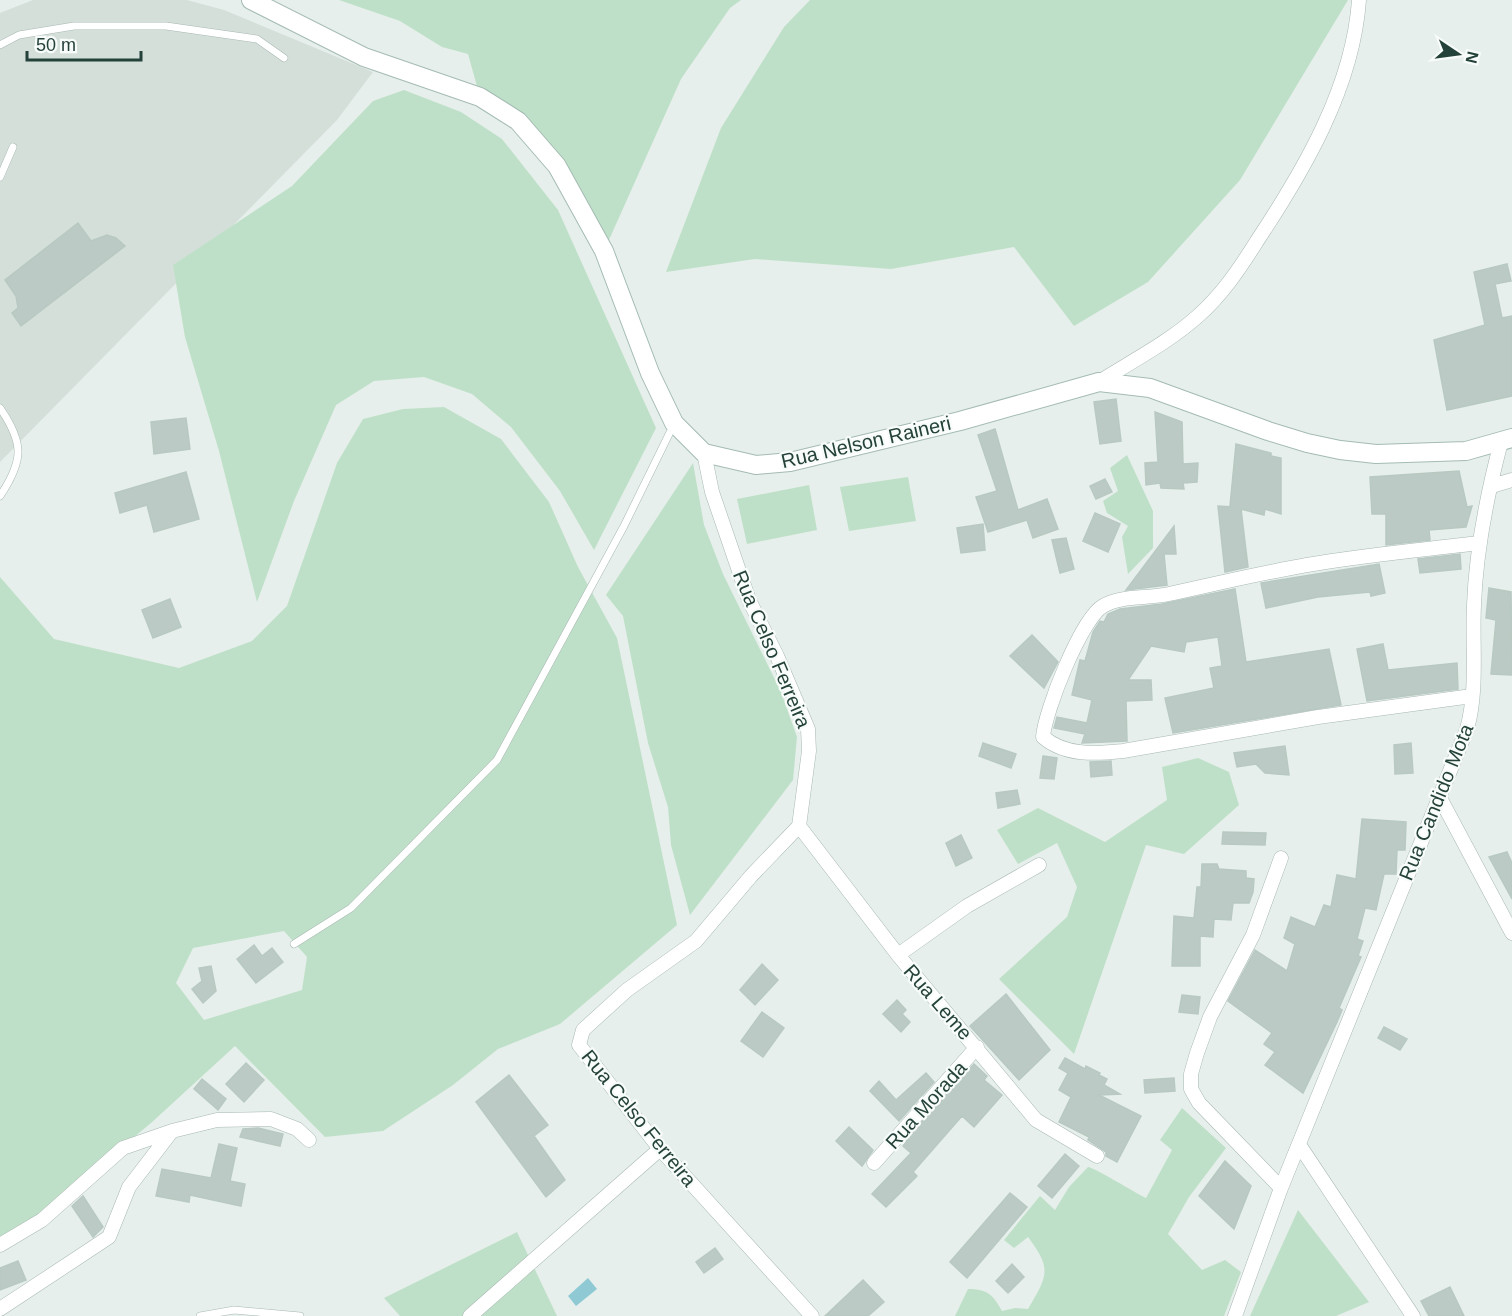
<svg xmlns="http://www.w3.org/2000/svg" width="1512" height="1316" font-family="Helvetica,sans-serif">
  <style>
    .built { fill: #d4dfda }
    .green { fill: #bfe0c8; fill-rule: evenodd }
    .water { fill: #8ec9d4 }
    .building { fill: #bbcac4; stroke: #b8c9c2; stroke-width: 1.5 }
    .lines { fill: none; stroke-linecap: round; stroke-linejoin: round }
    .lane-casing { stroke: #a8b8b2; stroke-width: 8 }
    .street-casing { stroke: #a8b8b2; stroke-width: 15 }
    .secondary-casing { stroke: #a4bbb3; stroke-width: 20 }
    .lane { stroke: #fff; stroke-width: 7 }
    .street { stroke: #fff; stroke-width: 14 }
    .secondary { stroke: #fff; stroke-width: 18 }
    .labels { text-anchor: middle; stroke-width: 4.5; stroke-linejoin: round; paint-order: stroke }
    .street-label { font-size: 20px; fill: #24423a; stroke: #f7fbf9 }
  </style>
  <rect width="100%" height="100%" fill="#e6efeb"/>
  <path class="built" d="M33,0H187L224,10L373,72L337,120L0,462V13Z"/>
  <path class="green" d="M339,0H741L730,8L681,79L604,251L557,166L480,97L468,54L442,47L400,21Z
    M810,0H1348L1240,180L1148,282L1074,326L1014,247L891,269L755,259L666,272L721,128L784,27Z
    M404,90L461,112L502,139L558,210L656,428L594,550L560,491L511,427L472,394L424,377L374,381L336,405L294,501L257,602L219,451L185,337L173,265L292,186L373,101Z
    M444,407L501,439L549,502L578,567L617,638L677,925L560,1024L498,1049L453,1085L383,1131L325,1137L235,1046L151,1123L29,1224L0,1243V577L54,639L179,668L252,641L287,606L337,463L363,419L403,409ZM284,931L307,957L302,990L204,1020L176,983L193,948Z
    M1127,455L1153,511V548L1128,574L1122,537L1128,526L1107,513L1103,501L1118,491L1110,468Z
    M693,463L704,525L723,574L781,692L797,737L793,780L690,915L671,845L668,807L648,743L623,616L606,595Z
    M908,477L916,521L849,531L840,487Z
    M809,485L817,530L747,544L737,499Z
    M1198,758L1229,772L1239,805L1184,854L1146,845L1074,1054L999,979L1067,917L1077,887L1057,843L1018,864L997,830L1038,808L1105,842L1167,800L1162,767Z
    M1182,1108L1226,1148L1189,1197L1168,1234L1202,1270L1225,1260L1241,1272L1224,1316H955L968,1289C988,1289 993,1295 1002,1311L1015,1308L1028,1309C1048,1275 1052,1269 1028,1237L1014,1248L1004,1240L1040,1196L1055,1210L1069,1187L1088,1167C1094,1167 1135,1193 1146,1198L1172,1150L1160,1140Z
    M1298,1210L1369,1302L1336,1316H1250Z
    M517,1232L557,1316H400L384,1298Z"/>
  <path class="water" d="M588,1278L597,1289L576,1306L568,1296Z"/>
  <path class="building" d="M78,223L91,241L107,235L116,238L125,246L21,326L12,313L18,308L16,296L5,280Z
    M1507,264L1511,281L1495,284L1502,318L1512,316V396L1447,410L1434,340L1485,325L1474,272Z
    M1116,399L1121,441L1100,444L1094,402Z
    M1155,412L1182,422L1183,464L1198,463L1197,482L1183,483L1184,489L1161,488L1160,483L1146,485L1145,463L1158,462Z
    M186,418L190,449L154,454L151,422Z
    M995,429L1018,510L1047,499L1058,529L1033,538L1027,520L988,532L976,497L997,491L978,435Z
    M1236,444L1271,453V456L1281,458V514L1265,509L1264,515L1241,509L1248,567L1225,572L1218,506L1234,507L1230,506Z
    M1459,471L1467,507L1472,506L1466,527L1429,530L1430,540L1386,545V514H1372L1370,477Z
    M186,472L199,519L154,532L147,505L120,513L115,493Z
    M1105,479L1112,492L1096,499L1090,486Z
    M1095,513L1120,524L1108,552L1083,541Z
    M983,524L985,550L961,553L957,528Z
    M1174,526L1176,554H1164L1167,585L1126,590Z
    M1066,538L1074,569L1060,573L1052,540Z
    M1460,554L1461,569L1420,573L1418,559Z
    M1379,564L1385,593L1371,596L1370,592L1318,597L1266,608L1261,583Z
    M1489,588L1511,592L1512,675L1491,674L1496,620L1486,618Z
    M1235,589L1246,662L1329,649L1341,705L1173,733L1165,698L1214,688L1210,668L1222,666L1218,637L1186,642L1184,652L1151,646L1128,680H1151L1152,700L1126,701L1127,741L1082,743L1085,734L1054,728L1057,717L1087,723L1092,700L1072,695L1080,660L1085,661L1093,632L1100,621L1104,622L1108,614L1120,609L1162,604Z
    M170,599L181,627L153,638L142,610Z
    M1032,635L1058,662L1044,688L1010,656Z
    M1383,644L1388,670L1457,663L1458,689L1367,701L1357,649Z
    M983,743L1016,754L1011,768L979,756Z
    M1411,743L1413,773L1395,774L1394,745Z
    M1285,746L1289,775L1265,773L1256,764L1237,767L1234,753Z
    M1043,756L1057,758L1054,779L1040,778Z
    M1111,761L1112,775L1091,777L1090,762Z
    M1017,790L1020,804L998,808L996,793Z
    M1362,819L1406,822L1405,850H1397L1396,874H1384L1376,910L1365,908L1357,939L1363,941L1358,956L1361,957L1339,1008L1342,1010L1337,1022L1303,1093L1265,1065L1275,1052L1264,1044L1272,1033L1228,1001L1255,950L1287,971L1295,944L1284,938L1291,917L1315,927L1324,905L1331,907L1337,875L1356,879Z
    M1223,832L1266,833L1265,845L1222,844Z
    M961,835L972,858L956,866L946,843Z
    M1507,852L1512,863V899L1489,857Z
    M1202,864H1217L1219,869L1246,871V878L1254,879L1253,892L1249,903H1233L1231,920L1214,919L1213,937L1200,936V966H1172L1174,916L1194,918L1197,887H1201Z
    M254,945L262,956L272,948L283,962L256,983L237,959Z
    M762,964L778,980L755,1005L740,990Z
    M211,966L216,991L203,1003L192,989L202,981L199,968Z
    M1006,994L1050,1050L1019,1080L970,1026Z
    M1182,995L1200,997L1198,1014L1179,1012Z
    M897,1000L906,1010L902,1014L910,1022L901,1032L883,1014Z
    M762,1012L784,1028L763,1057L741,1041Z
    M1384,1027L1407,1039L1400,1050L1378,1038Z
    M1065,1058L1085,1069L1086,1066L1100,1073L1099,1075L1107,1079L1104,1085L1120,1094L1099,1095L1141,1116L1117,1162L1106,1156V1152L1088,1140L1089,1137L1059,1122L1071,1097L1059,1090L1068,1073L1059,1068Z
    M246,1063L264,1080L244,1102L226,1084Z
    M974,1064L987,1076L984,1080L1002,1095L974,1127L962,1116L913,1172L917,1176L886,1207L872,1194L911,1153L903,1146L911,1134Z
    M926,1073L934,1082L899,1121L870,1091L879,1081L896,1100Z
    M509,1075L548,1125L534,1136L565,1180L546,1197L476,1102Z
    M1174,1078L1175,1091L1145,1093L1144,1080Z
    M202,1079L226,1099L218,1110L194,1089Z
    M849,1127L873,1150L862,1166L836,1141Z
    M258,1128L283,1134L280,1146L240,1137L243,1129Z
    M219,1144L237,1148L230,1181L245,1184L241,1206L190,1195L189,1202L156,1196L162,1169L211,1178Z
    M1065,1154L1079,1166L1052,1198L1038,1186Z
    M1225,1161L1251,1186L1234,1229L1199,1196Z
    M1010,1193L1027,1207L967,1278L950,1262Z
    M83,1196L103,1227L93,1237L72,1206Z
    M715,1248L723,1259L704,1273L696,1262Z
    M18,1261L26,1280L0,1290V1268Z
    M1012,1264L1024,1277L1008,1293L996,1281Z
    M863,1280L884,1302L868,1316H825Z
    M1450,1287L1464,1316H1429L1421,1301Z"/>
  <g class="lines">
    <defs>
      <path id="lane" d="M0,45L19,35L74,26H166L257,39L284,58
        M0,177L13,147
        M0,408C24,443 24,460 0,496
        M294,944L351,908L497,760L624,526L673,426
        M200,1316L234,1310L300,1316"/>
      <path id="street" d="M1099,382C1132,361 1169,342 1198,316C1222,295 1240,268 1257,241C1304,170 1353,87 1359,0
        M704,453L712,492L749,600L777,656L808,729L809,751L799,826L751,876L696,941L627,990L583,1030L579,1045L660,1149L812,1316
        M1492,486L1512,480
        M1472,696L1318,717L1123,751C1096,754 1065,756 1043,737C1045,711 1081,619 1103,606C1122,595 1147,599 1169,594C1215,584 1261,573 1307,565C1364,555 1421,550 1479,543
        M1439,796L1512,933
        M799,826L898,955L1036,1120L1097,1156
        M898,955L967,906L1039,865
        M1300,1146L1413,1316
        M874,1163L977,1047
        M1281,1188L1199,1103L1191,1089V1074L1197,1053L1210,1017L1253,935L1281,858
        M0,1245L42,1220L123,1148L172,1131
        M0,1309L109,1237L129,1187L172,1131L217,1120L271,1119L297,1129L309,1140
        M470,1316L660,1149
        M1235,1316L1281,1188L1467,729C1478,689 1472,646 1474,605C1476,550 1487,495 1501,442"/>
      <path id="secondary" d="M251,0L364,57L480,97L518,121L557,166L604,251L650,373L674,423L704,453L756,465L790,462L960,421L1099,382L1150,388L1268,431L1307,443L1340,450L1376,454L1466,451L1512,438"/>
    </defs>
    <use href="#lane" class="lane-casing"/>
    <use href="#street" class="street-casing"/>
    <use href="#secondary" class="secondary-casing"/>
    <use href="#lane" class="lane"/>
    <use href="#street" class="street"/>
    <use href="#secondary" class="secondary"/>
  </g>
  <g class="labels">
    <g class="street-label">
      <text transform="translate(866 442) rotate(-13)" y="7">Rua Nelson Raineri</text>
      <text transform="translate(772 649) rotate(67)" y="7">Rua Celso Ferreira</text>
      <text transform="translate(1436 802) rotate(-68)" y="7">Rua Candido Mota</text>
      <text transform="translate(938 1002) rotate(49)" y="7">Rua Leme</text>
      <text transform="translate(926 1105) rotate(-48)" y="7">Rua Morada</text>
      <text transform="translate(639 1118) rotate(51)" y="7">Rua Celso Ferreira</text>
    </g>
  </g>
  <g transform="translate(1458 54) rotate(103)" stroke="#f7fbf9" stroke-width="4.5" paint-order="stroke">
  <path d="M0-4.5L10 22L0 15L-10 22Z" fill="#24423a"/>
  <text y="-9" font-size="16" font-weight="bold" text-anchor="middle" fill="#24423a">N</text>
  </g>
  <path d="M27 51v9h114v-9" fill="none" stroke="#24423a" stroke-width="3"/>
  <text x="36" y="51" font-size="18" fill="#24423a" stroke="#f7fbf9" stroke-width="4.5" paint-order="stroke">50 m</text>
</svg>
